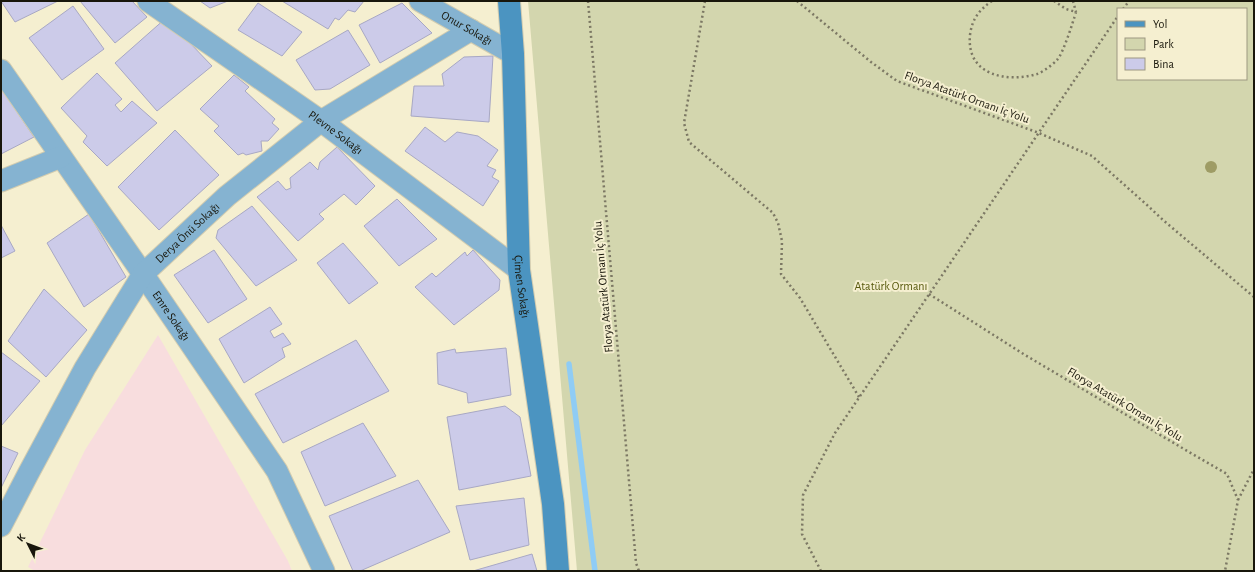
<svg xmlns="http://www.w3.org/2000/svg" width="1255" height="572" font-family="'Alegreya Sans',sans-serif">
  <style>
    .education { fill: #f8ddde }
    .green { fill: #d3d6ae; fill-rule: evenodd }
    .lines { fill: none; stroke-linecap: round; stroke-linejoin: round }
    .stream { stroke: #8fccf5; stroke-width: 5.5 }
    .building { fill: #cccbe9; stroke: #a8a8c4 }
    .minor-casing { stroke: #d2ccb0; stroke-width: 23 }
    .secondary-casing { stroke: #d2ccb0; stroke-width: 24 }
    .path { stroke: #7c7864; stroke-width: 2.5; stroke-dasharray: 2 3; stroke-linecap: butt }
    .minor { stroke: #85b3d1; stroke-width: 21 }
    .secondary { stroke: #4b94c1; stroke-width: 22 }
    .tree { fill: #9e9c65 }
    .labels { text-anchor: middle; stroke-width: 4; stroke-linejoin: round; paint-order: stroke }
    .street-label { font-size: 12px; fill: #18160b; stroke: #f5efd0 }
    .park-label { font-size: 12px; fill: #57590d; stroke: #f5efd0 }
  </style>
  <rect width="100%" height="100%" fill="#f5efd0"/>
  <path class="education" d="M158,335L288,561L292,571H35L28,567L85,450Z"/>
  <path class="green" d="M528,1H1254V571H577ZM1118,9H1246V79H1118Z"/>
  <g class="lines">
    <path class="stream" d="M569,364L595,571"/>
  </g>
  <path class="building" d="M1,1H58L15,22Z
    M80,1H132L147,17L115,43Z
    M200,1H228L210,8Z
    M282,1H364L355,12L348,10L339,20L335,18L328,29Z
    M258,3L302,32L282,56L238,30Z
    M402,3L432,33L380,63L359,25Z
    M73,6L104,49L62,80L29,38Z
    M166,18L212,66L157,111L115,63Z
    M348,30L370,65L330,89L315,90L296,60Z
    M493,56L489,122L411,116L414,86H444L442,74L464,57Z
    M97,73L122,99L115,105L121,112L132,101L157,123L107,166L83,142L87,136L61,108Z
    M234,75L249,87L245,91L275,119L272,123L279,129L268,141H261L262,151L246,155L243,153L238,155L214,131L219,126L200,109Z
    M1,88L34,137L1,154Z
    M425,127L445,142L457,132L478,136L498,150L487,166L496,170L492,177L499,181L483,206L405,151Z
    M175,130L219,175L159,230L118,187Z
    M337,147L375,186L356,205L344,194L319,214L324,219L298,241L257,197L278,181L286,190L291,188L290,178L310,162L318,170L320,162Z
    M397,199L437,239L399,266L364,226Z
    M252,206L297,260L256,286L216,238L218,230Z
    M89,214L126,277L84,307L47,243Z
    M1,225L15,251L1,258Z
    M343,243L378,283L349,304L317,263Z
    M214,250L247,299L208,323L174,275Z
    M473,250L500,280L499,290L454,325L415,287L432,273L436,277L465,252L467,256Z
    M44,289L87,330L46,377L8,341Z
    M270,307L282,324L270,331L274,338L283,333L291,344L282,348L285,357L244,383L219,339Z
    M356,340L389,391L283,443L255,394Z
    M506,348L511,395L468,403L467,393L438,384L437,353L455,349L456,353Z
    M1,352L40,381L1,426Z
    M505,406L520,417L531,476L459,490L447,417Z
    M363,423L396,476L325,506L301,452Z
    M1,446L18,453L1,488Z
    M418,480L450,532L360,571H353L329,516Z
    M524,498L529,545L470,560L456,506Z
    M532,554L537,571H473Z"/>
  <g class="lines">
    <defs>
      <g id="minor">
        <path id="s1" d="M148,1L321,121L519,270"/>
        <path id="s2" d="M420,1L513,54"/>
        <path id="s3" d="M1,70L143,274L277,471L324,571"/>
        <path d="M1,181L61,157"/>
        <path id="s4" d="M1,526L28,474L85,368L143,274L227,196L321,121L471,30"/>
      </g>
      <g id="secondary">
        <path id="s5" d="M509,1L513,54L519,270L553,504L558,571"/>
      </g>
    </defs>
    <use href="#minor" class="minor-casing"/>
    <use href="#secondary" class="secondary-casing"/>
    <path class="path" d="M588,1L636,563L639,571
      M705,1L684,123L689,142L773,213L778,223L782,241L781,274L800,298L859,397
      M797,1L871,62L897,81L1039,133L1092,156L1147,205L1163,220L1254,297
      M992,1C979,10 972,19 970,35C966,75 1006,83 1037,74C1043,72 1052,65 1057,60C1063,54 1073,22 1076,12L1066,9L1054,1
      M1073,1L1076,12
      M1123,9L1129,1
      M929,294L1025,355L1189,452L1227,474L1238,500L1225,571
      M1238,500L1254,469
      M821,571L802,534L803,495L835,433L1118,16"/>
    <use href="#minor" class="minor"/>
    <use href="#secondary" class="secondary"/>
  </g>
  <circle class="tree" cx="1211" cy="167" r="6"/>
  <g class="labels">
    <g class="street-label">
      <text dy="4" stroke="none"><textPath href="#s2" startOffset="54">Onur Sokağı</textPath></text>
      <text transform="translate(967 97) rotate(20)" y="4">Florya Atatürk Ornanı İç Yolu</text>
      <text dy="4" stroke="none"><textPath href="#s1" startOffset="229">Plevne Sokağı</textPath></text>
      <text dy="4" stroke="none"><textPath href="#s4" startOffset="350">Derya Önü Sokağı</textPath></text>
      <text dy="4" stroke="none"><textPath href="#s5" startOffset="286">Çimen Sokağı</textPath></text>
      <text transform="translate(603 287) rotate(-95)" y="4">Florya Atatürk Ornanı İç Yolu</text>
      <text dy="4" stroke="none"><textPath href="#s3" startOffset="299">Emre Sokağı</textPath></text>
      <text transform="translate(1125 404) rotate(31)" y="4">Florya Atatürk Ornanı İç Yolu</text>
    </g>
    <g class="park-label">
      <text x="891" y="290">Atatürk Ormanı</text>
    </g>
  </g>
  <rect width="1255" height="572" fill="none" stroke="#18160b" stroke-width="4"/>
  <rect x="1117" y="8" width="130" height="72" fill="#f5efd0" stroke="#9d9881"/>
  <rect x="1125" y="21" width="20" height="6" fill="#4b94c1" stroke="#9d9881"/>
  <text x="1153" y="28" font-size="12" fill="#18160b">Yol</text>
  <rect x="1125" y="38" width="20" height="12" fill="#d3d6ae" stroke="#9d9881"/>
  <text x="1153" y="48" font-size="12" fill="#18160b">Park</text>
  <rect x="1125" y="58" width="20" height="12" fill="#cccbe9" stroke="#9d9881"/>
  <text x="1153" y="68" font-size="12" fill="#18160b">Bina</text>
  <g transform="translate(28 544) rotate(312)" stroke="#f5efd0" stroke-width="3" paint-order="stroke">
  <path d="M0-3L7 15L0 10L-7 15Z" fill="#18160b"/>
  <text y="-6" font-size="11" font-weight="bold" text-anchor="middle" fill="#18160b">K</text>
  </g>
</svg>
